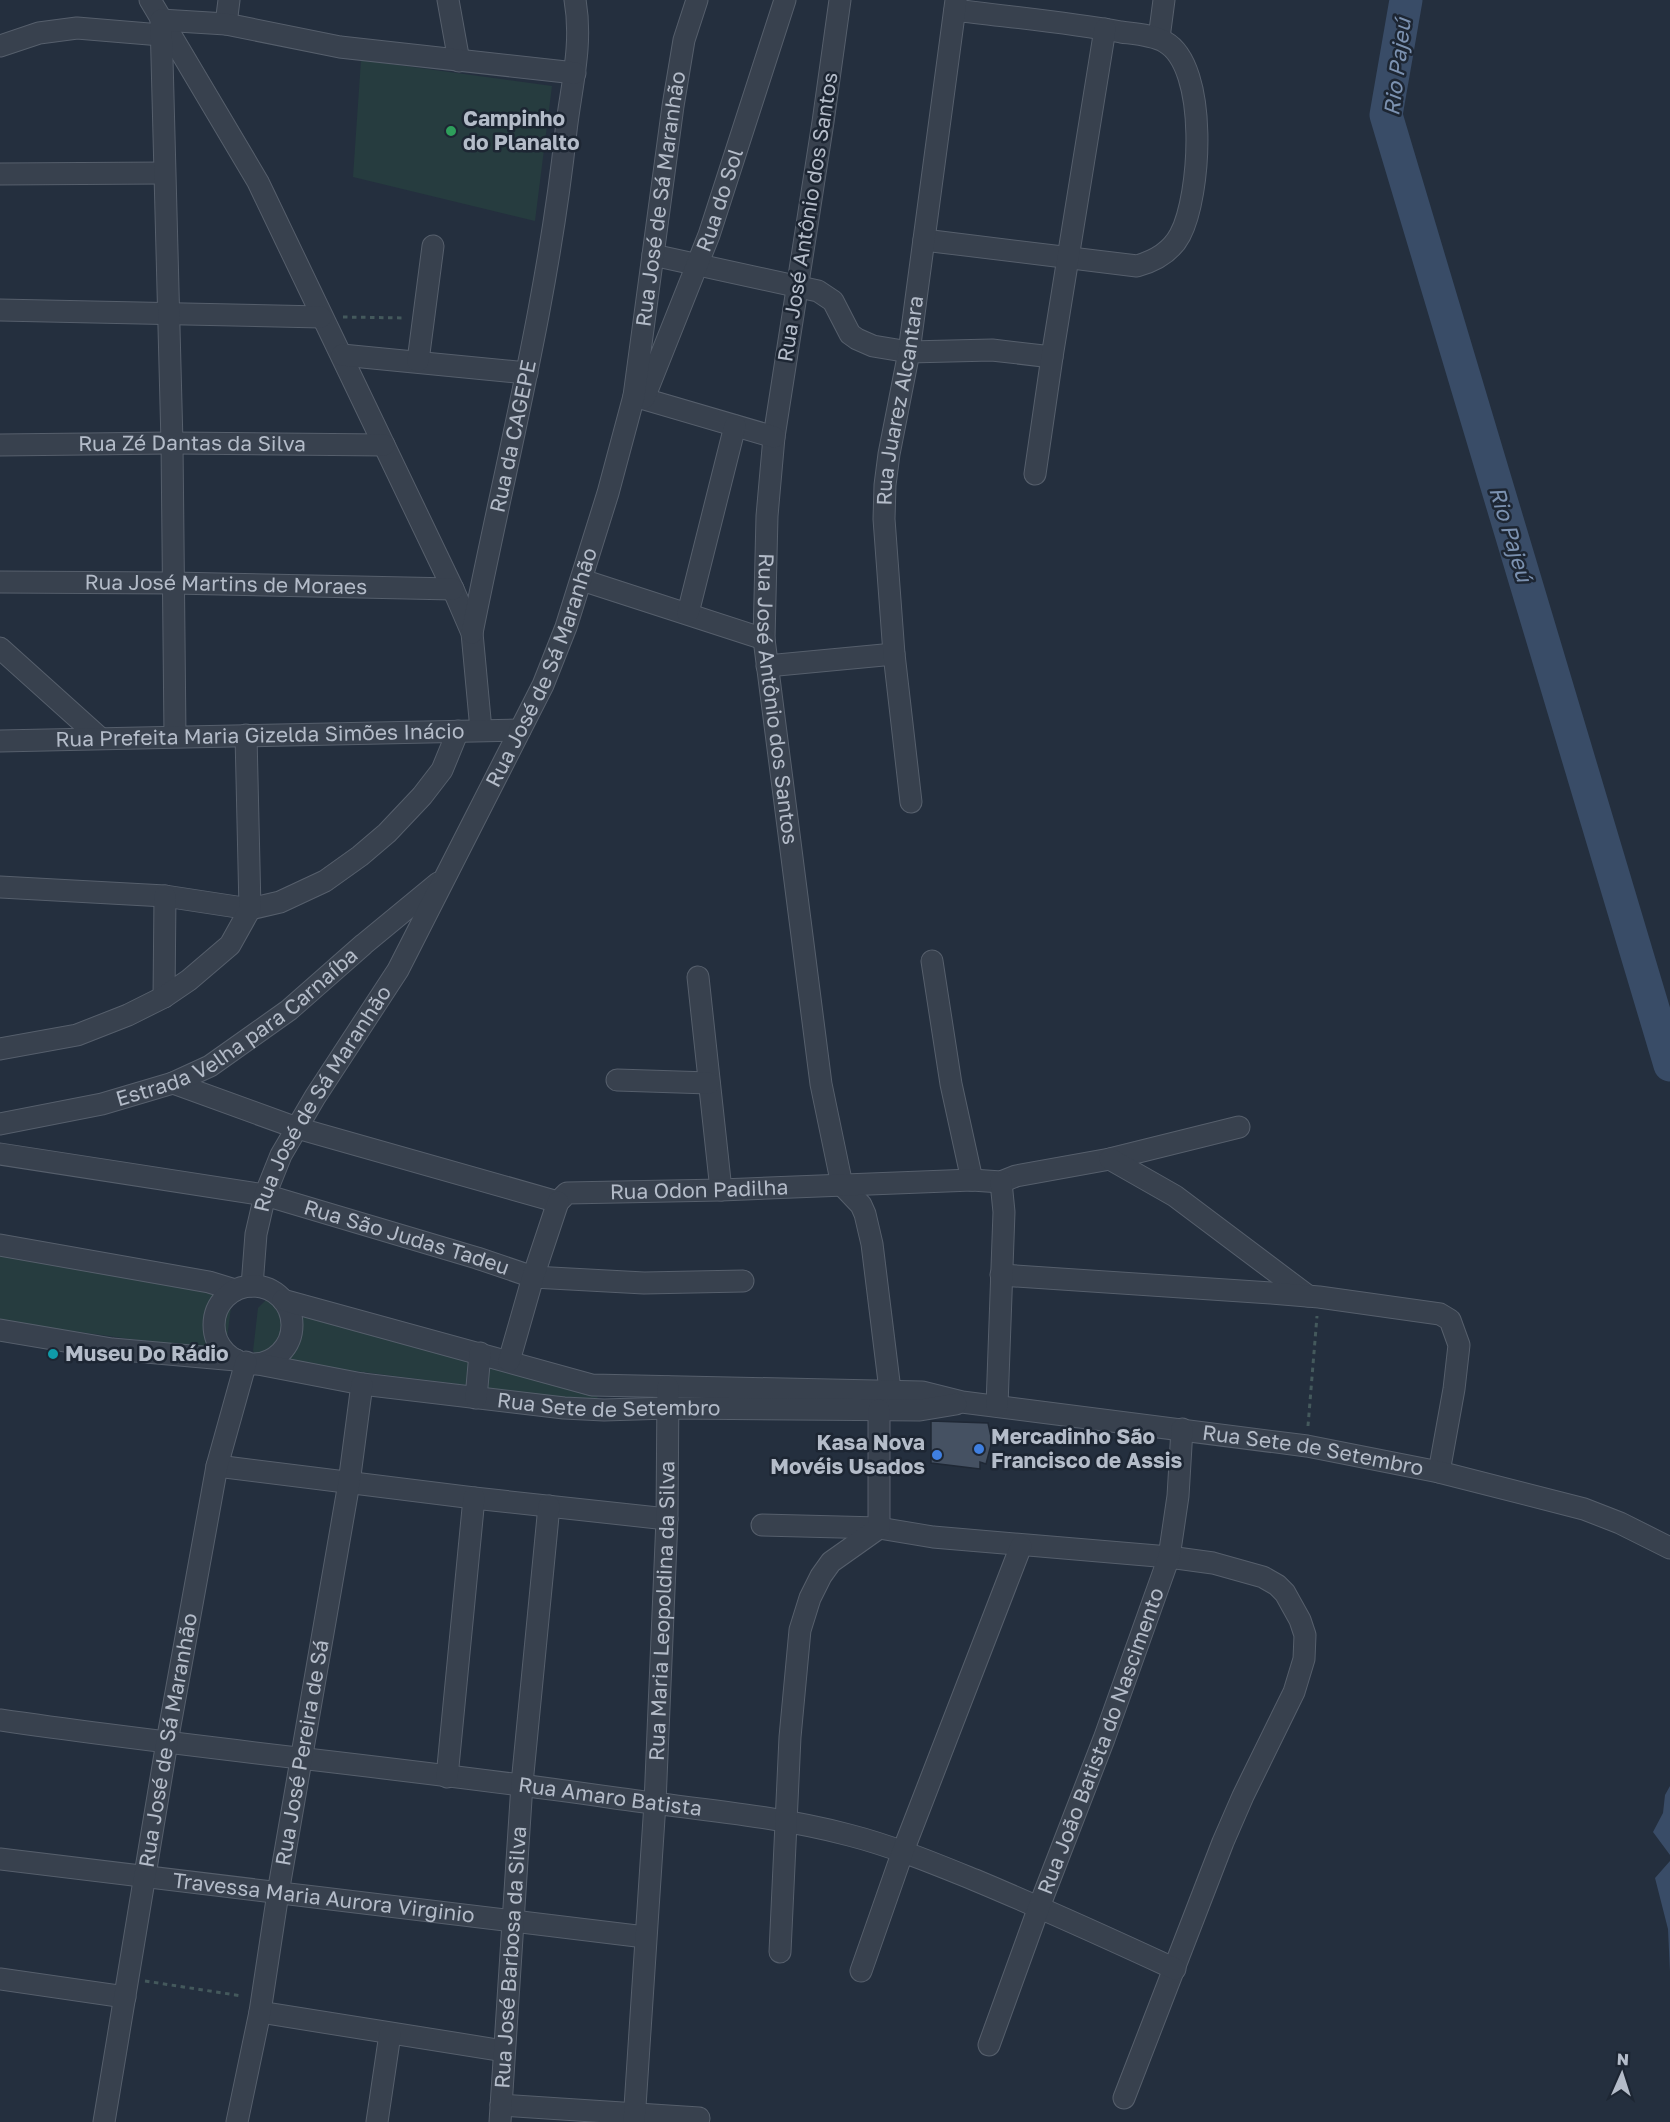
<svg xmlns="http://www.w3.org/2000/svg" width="1670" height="2122" font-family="'Golos Text',sans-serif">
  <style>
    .green { fill: #263c3f }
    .water { fill: #394c67 }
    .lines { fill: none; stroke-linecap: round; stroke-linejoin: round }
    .river { stroke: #394c67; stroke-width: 33 }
    .building { fill: #455162; stroke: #1f2835; stroke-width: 1.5 }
    .minor-casing { stroke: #565f6c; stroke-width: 23 }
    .path { stroke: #44595c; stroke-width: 3; stroke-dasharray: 4.5 4.5; stroke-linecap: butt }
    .minor { stroke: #38414e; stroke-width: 21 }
    .leisure-dot { fill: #2e9e5b; stroke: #1d2633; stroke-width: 2 }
    .culture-dot { fill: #0f9aa8; stroke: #1d2633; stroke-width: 2 }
    .shop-dot { fill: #3f7fe0; stroke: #1d2633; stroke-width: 2 }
    .labels { text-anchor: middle; stroke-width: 5; stroke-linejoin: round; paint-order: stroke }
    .poi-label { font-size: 21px; font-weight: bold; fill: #b4bcc9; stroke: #1d2633; text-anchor: start }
    .street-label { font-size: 21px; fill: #b4bcc9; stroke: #1d2633 }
    .water-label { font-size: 22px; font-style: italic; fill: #7c92b1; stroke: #1d2633 }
  </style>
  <rect width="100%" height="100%" fill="#242f3e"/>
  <path class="green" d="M361,60L552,86L535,221L353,177Z
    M0,1253L225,1293L232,1300L226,1345L217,1351L0,1321Z
    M266,1300L530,1378L597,1393L598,1402L260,1359L253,1351L258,1308Z"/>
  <path class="water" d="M1670,1786V1855L1653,1832L1663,1813L1665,1795Z
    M1670,1861V1972L1668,1929L1655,1878Z"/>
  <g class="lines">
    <path class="river" d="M1406,0L1386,115L1670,1065"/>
  </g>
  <path class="building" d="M931,1421L988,1423L992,1441L986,1464L980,1462V1469L931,1463Z"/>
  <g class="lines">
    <defs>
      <g id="minor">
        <path d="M150,0L258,182L453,589L472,633L481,730"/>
        <path d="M448,0L459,61"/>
        <path id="s1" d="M840,0L823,122L774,437L767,516L764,639L821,1084L842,1185L861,1205L865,1214L872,1244L890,1390"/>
        <path d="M226,24L229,0"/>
        <path d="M1159,38L1164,0"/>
        <path d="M0,46L39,33L77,28L161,35"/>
        <path d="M0,174L164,173"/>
        <path d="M924,240L1137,266C1155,261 1171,252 1180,235C1201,196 1209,67 1165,42C1153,35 1136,34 1121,32C1066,22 1010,17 955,10"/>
        <path d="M653,255L818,291L833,301L850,334L857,339L873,346L909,352L992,350L1052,357"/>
        <path d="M0,310L321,317"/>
        <path d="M342,355L527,373"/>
        <path d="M418,361L433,246"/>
        <path d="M634,396L774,437"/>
        <path id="s2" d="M644,398L709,235L785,0"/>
        <path id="s3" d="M0,445L172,443L384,445"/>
        <path d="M1035,474L1052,357L1105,29"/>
        <path d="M582,580L764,639"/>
        <path id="s4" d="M0,582L173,583L453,589"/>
        <path d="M688,613L735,426"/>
        <path id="s5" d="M472,633C505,466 548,301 566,131C571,87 583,45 575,0"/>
        <path d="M0,648L100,738"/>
        <path d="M767,666L894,654"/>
        <path d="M175,736L172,443L161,20L226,24L340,47L575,73"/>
        <path id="s6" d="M0,741L520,730"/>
        <path id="s7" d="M911,802L894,654L884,519L885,485L889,454L909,352L916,299L956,0"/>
        <path d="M0,887L165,896L250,909L280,902L325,881L360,856L387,833L422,796L442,770L458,731"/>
        <path d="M932,961L951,1084L972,1180"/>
        <path d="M698,977L721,1190"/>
        <path d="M164,997L165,896"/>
        <path d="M0,1049L77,1035L128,1015L164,997L189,980L230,945L250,909L246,735"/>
        <path d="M617,1080L709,1083"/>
        <path id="s8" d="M173,1083L297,1128L558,1202L567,1193L721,1190L972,1180L1001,1182L1016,1176L1110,1159L1239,1127"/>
        <path id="s9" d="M0,1124L102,1104L173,1083L210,1066L289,1010L364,944L438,883"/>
        <path id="s10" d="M0,1154L265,1195L477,1258L533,1277L644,1283L743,1281"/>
        <path d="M1110,1159L1175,1196L1308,1296"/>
        <path d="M0,1245L209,1282L235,1290"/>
        <path d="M1001,1275L1271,1293L1319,1297L1440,1314L1450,1320L1459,1345L1454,1389L1439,1472"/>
        <path id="s11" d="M252,1286L256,1234L265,1195L281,1155L315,1097L398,970L543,685L566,627L608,493L634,396L673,106L684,40L697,0"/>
        <circle cx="253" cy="1325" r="39"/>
        <path id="s12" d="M283,1300L592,1385L922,1392L962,1402L1307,1446L1439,1472L1584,1509L1620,1523L1670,1548"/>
        <path d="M0,1330L112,1349L236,1360"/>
        <path d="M509,1361L533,1277L558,1202"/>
        <path id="s13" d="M258,1364L362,1384L564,1408L604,1410L668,1408L920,1410L956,1404"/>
        <path d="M476,1398L480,1353"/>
        <path d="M997,1406L1004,1212L1001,1182"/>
        <path d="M217,1466L474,1498L667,1519"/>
        <path d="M762,1525L879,1528L933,1537L1169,1557L1213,1563L1263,1577L1277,1585L1285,1593L1300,1620L1305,1635L1304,1659L1294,1692L1243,1796L1223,1842L1124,2098"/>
        <path id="s14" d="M0,1720C204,1750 410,1768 615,1798C693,1809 773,1815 849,1835C892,1846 933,1863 975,1880C1042,1908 1108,1938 1175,1969"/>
        <path d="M447,1777L474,1498"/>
        <path id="s15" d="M0,1859C215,1887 430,1909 645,1937"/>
        <path d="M780,1952L790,1737L800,1630L810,1598L821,1576L831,1562L879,1528V1410"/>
        <path d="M861,1971L903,1851L1021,1546"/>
        <path d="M0,1979L125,1997"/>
        <path d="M260,2012L504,2051"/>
        <path id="s16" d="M989,2045L1039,1907L1104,1739L1169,1557L1178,1496L1182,1429"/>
        <path d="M501,2105L699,2118"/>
        <path id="s17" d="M104,2122L167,1742L217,1466L246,1362"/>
        <path id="s18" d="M237,2122L260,2012L278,1893L349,1483L362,1384"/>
        <path d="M377,2122L390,2034"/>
        <path id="s19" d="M500,2122L522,1784L549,1506"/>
        <path id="s20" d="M634,2122L655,1803L667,1519L668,1387"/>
      </g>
    </defs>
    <use href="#minor" class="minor-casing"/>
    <path class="path" d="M343,317L405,318
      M1308,1426L1317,1316
      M145,1981L242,1996"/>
    <use href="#minor" class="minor"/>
  </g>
  <circle class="leisure-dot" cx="451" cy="131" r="6"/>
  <circle class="culture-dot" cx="53" cy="1354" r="6"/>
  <g class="shop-dot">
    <circle cx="979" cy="1449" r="6"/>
    <circle cx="937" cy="1455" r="6"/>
  </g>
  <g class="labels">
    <g class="poi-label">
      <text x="463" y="126">Campinho<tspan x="463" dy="24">do Planalto</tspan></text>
      <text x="65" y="1361">Museu Do Rádio</text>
      <text x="991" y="1444">Mercadinho São<tspan x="991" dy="24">Francisco de Assis</tspan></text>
      <text x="925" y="1450" text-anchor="end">Kasa Nova<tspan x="925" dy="24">Movéis Usados</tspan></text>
    </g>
    <g class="street-label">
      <text dy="7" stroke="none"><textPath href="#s11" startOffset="1176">Rua José de Sá Maranhão</textPath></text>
      <text dy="7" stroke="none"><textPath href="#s2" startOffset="212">Rua do Sol</textPath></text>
      <text transform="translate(808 217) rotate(-81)" y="7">Rua José Antônio dos Santos</text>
      <text dy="7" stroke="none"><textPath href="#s7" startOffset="404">Rua Juarez Alcantara</textPath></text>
      <text dy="7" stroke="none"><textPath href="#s5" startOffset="201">Rua da CAGEPE</textPath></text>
      <text dy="7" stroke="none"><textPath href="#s3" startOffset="192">Rua Zé Dantas da Silva</textPath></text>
      <text dy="7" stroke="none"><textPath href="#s4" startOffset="226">Rua José Martins de Moraes</textPath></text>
      <text dy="7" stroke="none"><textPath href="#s11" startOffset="690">Rua José de Sá Maranhão</textPath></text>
      <text dy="7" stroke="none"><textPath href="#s1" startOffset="705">Rua José Antônio dos Santos</textPath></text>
      <text dy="7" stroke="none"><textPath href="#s6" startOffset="260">Rua Prefeita Maria Gizelda Simões Inácio</textPath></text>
      <text dy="7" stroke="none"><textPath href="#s9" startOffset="261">Estrada Velha para Carnaíba</textPath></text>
      <text dy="7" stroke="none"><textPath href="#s11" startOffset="204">Rua José de Sá Maranhão</textPath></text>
      <text dy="7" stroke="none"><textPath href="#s8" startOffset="548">Rua Odon Padilha</textPath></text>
      <text dy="7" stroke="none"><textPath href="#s10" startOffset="416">Rua São Judas Tadeu</textPath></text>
      <text dy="7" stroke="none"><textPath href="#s13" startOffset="354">Rua Sete de Setembro</textPath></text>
      <text dy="7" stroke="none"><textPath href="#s12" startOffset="1046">Rua Sete de Setembro</textPath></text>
      <text dy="7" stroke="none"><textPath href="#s20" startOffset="512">Rua Maria Leopoldina da Silva</textPath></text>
      <text dy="7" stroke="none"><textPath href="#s17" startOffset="387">Rua José de Sá Maranhão</textPath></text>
      <text dy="7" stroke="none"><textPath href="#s16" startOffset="324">Rua João Batista do Nascimento</textPath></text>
      <text dy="7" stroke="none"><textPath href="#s18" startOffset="375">Rua José Pereira de Sá</textPath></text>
      <text dy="7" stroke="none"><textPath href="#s14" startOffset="615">Rua Amaro Batista</textPath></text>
      <text dy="7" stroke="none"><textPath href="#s15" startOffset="326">Travessa Maria Aurora Virginio</textPath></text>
      <text dy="7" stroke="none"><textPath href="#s19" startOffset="165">Rua José Barbosa da Silva</textPath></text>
    </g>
    <g class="water-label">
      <text transform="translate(1397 67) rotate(-83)" y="8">Rio Pajeú</text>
      <text transform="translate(1511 534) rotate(73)" y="8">Rio Pajeú</text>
    </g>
  </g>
  <g transform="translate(1622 2074) rotate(3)" stroke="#1d2633" stroke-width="4.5" paint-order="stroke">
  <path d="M0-4.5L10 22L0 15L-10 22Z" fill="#b4bcc9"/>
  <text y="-9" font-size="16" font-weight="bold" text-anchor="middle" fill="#b4bcc9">N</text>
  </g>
</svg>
